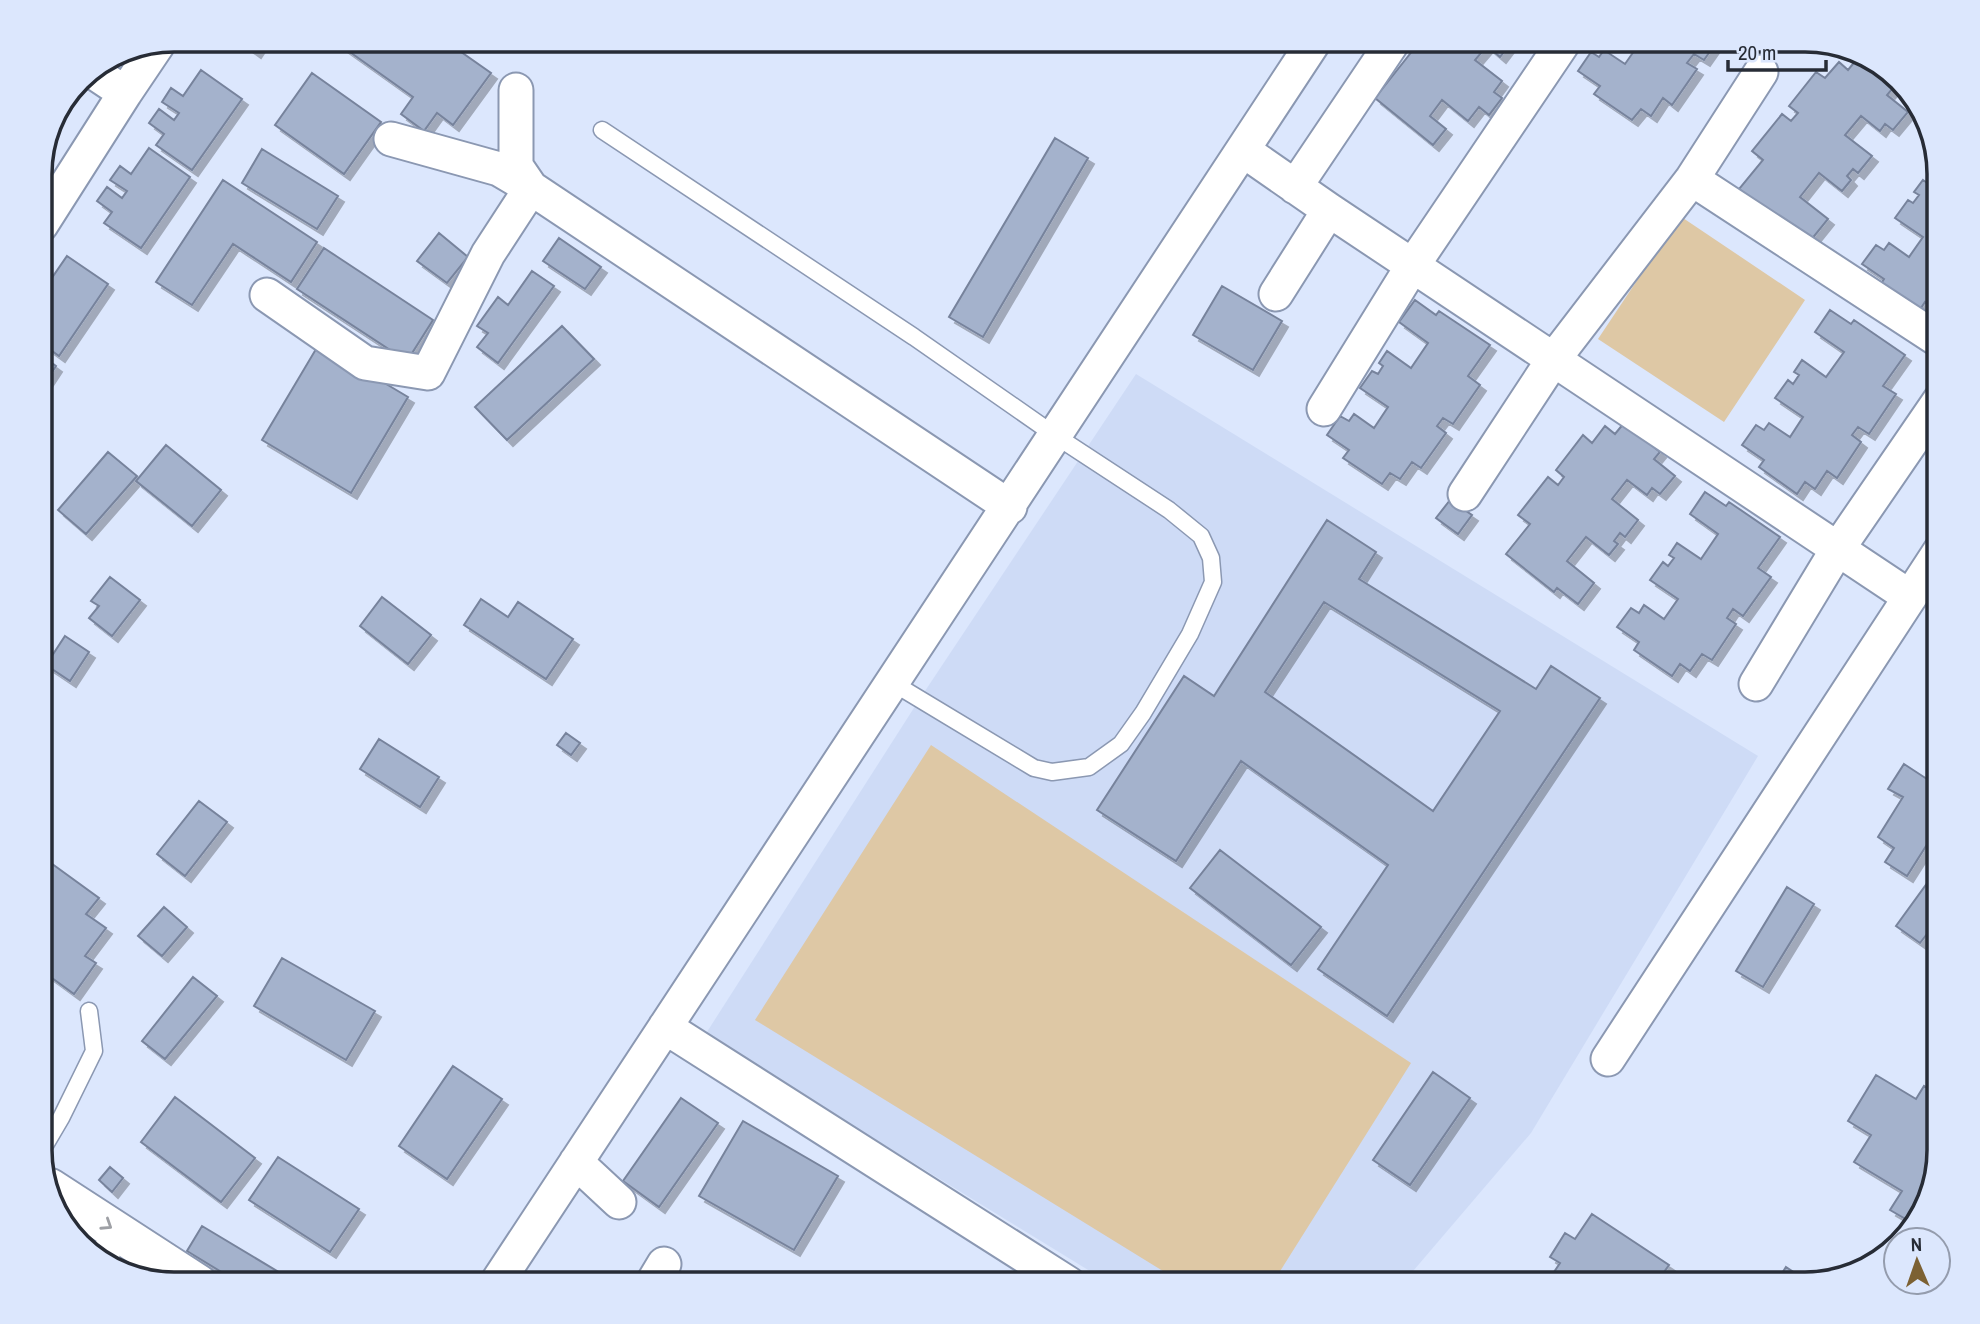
<svg xmlns="http://www.w3.org/2000/svg" width="1980" height="1324" font-family="'Archivo Narrow',sans-serif">
  <style>
    .built { fill: #cedbf6 }
    .green { fill: #dec8a5 }
    .building { fill: #a4b2cc; stroke: #77839c; stroke-width: 2; fill-rule: evenodd; filter: url(#shadow) }
    .lines { fill: none; stroke-linecap: round; stroke-linejoin: round }
    .lane-casing { stroke: #8b98b2; stroke-width: 19 }
    .street-casing { stroke: #8b98b2; stroke-width: 37 }
    .secondary-casing { stroke: #8b98b2; stroke-width: 42 }
    .lane { stroke: #fff; stroke-width: 16 }
    .street { stroke: #fff; stroke-width: 33 }
    .secondary { stroke: #fff; stroke-width: 38 }
    .oneway { stroke: #9ea0a5 }
    .rim { fill: none; stroke: #272c36; stroke-width: 3.5 }
  </style>
  <defs>
    <filter id="shadow"><feDropShadow dx="6" dy="6" stdDeviation="0" flood-color="#0004"/></filter>
  </defs>
  <rect width="100%" height="100%" fill="#dce7fd"/>
  <path class="built" d="M1136,374L1758,756L1531,1133L1402,1284H1111L705,1035L919,700Z"/>
  <path class="green" d="M1680,216L1805,300L1724,422L1598,339Z
    M931,745L1411,1063L1272,1284H1184L755,1020Z"/>
  <path class="building" d="M238,40H263L255,52Z
    M333,40H444L491,73L453,125L437,113L424,131L401,114L413,97Z
    M1421,40H1513L1500,57L1487,46L1475,60L1502,81L1494,92L1502,98L1489,115L1479,107L1468,121L1442,100L1430,116L1446,129L1433,145L1375,98Z
    M1634,40H1718L1704,60L1694,54L1687,63L1697,69L1672,105L1663,98L1651,116L1641,109L1632,120L1594,94L1600,86L1578,71L1591,52L1599,57L1604,50L1625,64L1639,44Z
    M1857,59L1893,88L1887,95L1908,112L1893,130L1885,124L1880,131L1861,116L1845,135L1872,156L1858,173L1853,169L1847,176L1851,180L1842,191L1819,173L1800,197L1828,219L1811,240L1787,228L1739,189L1763,160L1752,151L1782,114L1791,121L1798,113L1789,106L1816,72L1825,78L1839,62L1848,70Z
    M201,70L242,99L192,170L156,145L164,134L149,123L159,109L174,120L179,113L162,102L171,88L183,96Z
    M312,73L381,122L344,174L275,125Z
    M1055,138L1088,158L983,337L949,317Z
    M149,148L190,177L141,248L104,223L112,212L97,201L107,187L122,198L127,191L110,180L120,166L131,174Z
    M262,149L338,196L317,229L242,183Z
    M223,180L317,242L291,282L233,244L192,305L156,282Z
    M1923,180L1940,192V302L1935,309L1925,302L1917,314L1879,287L1884,279L1862,264L1876,245L1884,250L1889,243L1909,257L1923,237L1895,218L1908,200L1913,203L1919,195L1914,192Z
    M439,233L468,257L447,283L417,261Z
    M559,238L601,267L585,289L543,261Z
    M324,248L433,320L407,361L297,289Z
    M67,256L108,284L59,356L41,343V305L45,299L41,296V276L49,282Z
    M532,271L554,286L498,363L477,347L488,333L477,326L498,297L508,305Z
    M1222,286L1282,321L1253,370L1193,335Z
    M1415,300L1436,315L1439,311L1490,345L1468,376L1480,385L1453,424L1443,418L1437,426L1446,433L1421,468L1412,462L1400,479L1390,473L1382,484L1343,458L1349,450L1327,435L1340,416L1349,421L1354,414L1374,428L1388,407L1360,388L1372,371L1378,374L1383,366L1379,363L1387,351L1411,368L1428,343L1399,322Z
    M1830,310L1851,324L1854,320L1905,355L1883,386L1896,394L1869,434L1858,427L1852,435L1861,442L1837,478L1827,471L1815,489L1805,482L1797,494L1759,467L1764,460L1742,445L1756,425L1764,430L1769,423L1790,437L1803,417L1775,398L1788,380L1793,384L1799,375L1794,372L1802,360L1826,377L1844,352L1815,332Z
    M562,326L594,359L507,440L475,407Z
    M319,344L408,397L351,493L262,440Z
    M41,355L56,366L41,389Z
    M1624,423L1660,452L1654,459L1675,476L1660,494L1652,488L1647,495L1627,480L1612,499L1638,520L1625,537L1620,533L1614,541L1618,544L1609,555L1586,537L1567,561L1594,583L1578,604L1557,588L1554,592L1506,554L1530,524L1518,515L1548,477L1558,485L1564,477L1556,470L1583,435L1592,443L1605,426L1615,434Z
    M166,445L221,490L192,526L136,481Z
    M108,452L137,476L86,534L58,510Z
    M1705,492L1726,506L1729,502L1780,537L1758,568L1771,577L1743,616L1733,609L1727,618L1736,624L1712,660L1702,654L1690,671L1680,664L1672,676L1634,650L1639,642L1617,627L1631,608L1639,613L1644,605L1664,619L1678,599L1650,580L1663,562L1668,566L1674,558L1669,555L1677,543L1701,559L1718,534L1690,514Z
    M1450,500L1472,515L1458,534L1436,518Z
    M1327,520L1376,552L1359,579L1536,689L1551,666L1600,698L1387,1016L1318,969L1388,865L1241,761L1176,861L1097,810L1184,676L1214,696ZM1324,602L1500,711L1433,811L1265,692Z
    M110,577L140,600L112,636L89,618L99,606L91,601Z
    M382,597L431,635L408,664L360,626Z
    M481,599L508,617L518,602L573,639L546,679L464,625Z
    M65,636L89,652L70,681L46,665Z
    M566,733L580,743L571,755L557,745Z
    M379,739L439,777L420,807L360,769Z
    M1904,764L1930,781L1940,768V824L1907,876L1885,862L1894,848L1878,837L1903,797L1888,789Z
    M199,801L227,822L185,876L157,854Z
    M1220,850L1321,927L1291,965L1190,888Z
    M44,858L99,898L86,914L106,928L85,956L96,963L74,994L41,970V863Z
    M1928,882L1940,891V917L1920,943L1896,926Z
    M1787,887L1814,904L1763,987L1736,971Z
    M164,907L187,927L162,956L138,936Z
    M282,958L375,1011L346,1060L254,1006Z
    M193,977L217,996L165,1059L142,1041Z
    M453,1066L502,1099L447,1179L399,1146Z
    M1433,1072L1470,1098L1410,1185L1373,1160Z
    M1876,1075L1916,1099L1924,1086L1940,1096V1150L1916,1225L1890,1210L1902,1191L1854,1162L1871,1135L1848,1121Z
    M175,1097L255,1158L221,1202L141,1142Z
    M681,1098L718,1123L659,1207L623,1181Z
    M743,1121L838,1176L794,1250L699,1196Z
    M278,1157L359,1209L330,1252L249,1200Z
    M110,1167L123,1178L112,1192L99,1180Z
    M1592,1214L1669,1265L1657,1282L1661,1284H1546L1560,1263L1550,1257L1565,1233L1575,1239Z
    M202,1226L282,1274L276,1284H241L187,1251Z
    M1786,1267L1810,1283L1775,1284Z"/>
  <g class="lines">
    <defs>
      <path id="lane" d="M602,130L914,337L1056,436L1169,510L1201,536L1211,558L1213,582L1190,634L1143,713L1121,744L1089,767L1052,772L1034,768L893,683
        M41,1152L61,1118L94,1051L89,1011"/>
      <path id="street" d="M516,90V166L531,188
        M125,93L158,44
        M391,139L499,169L531,188
        M1244,151L1329,210L1910,597
        M1692,179L1940,341
        M1295,187L1394,40
        M41,225L125,93L92,71
        M1276,294L1329,210
        M267,295L365,363L428,373L488,254L531,188L1010,507
        M1324,409L1413,265L1565,40
        M1465,494L1553,360L1692,179L1761,72
        M1756,684L1837,550L1940,400
        M665,1027L1069,1284
        M1608,1059L1940,551
        M576,1162L619,1202
        M496,1284L1315,40
        M652,1284L664,1264"/>
      <path id="secondary" d="M50,1188L198,1284
        M99,1260L101,1261"/>
    </defs>
    <use href="#lane" class="lane-casing"/>
    <use href="#street" class="street-casing"/>
    <use href="#secondary" class="secondary-casing"/>
    <use href="#lane" class="lane"/>
    <use href="#street" class="street"/>
    <use href="#secondary" class="secondary"/>
  </g>
  <defs><path id="oneway-chevron" d="M-2-3.5L2.5 0L-2 3.5" fill="none" stroke-width="1.6" stroke-linecap="round" stroke-linejoin="round" transform="scale(1.75)"/></defs>
  <use class="oneway" href="#oneway-chevron" transform="translate(107 1225) rotate(33)"/>
  <path d="M0 0H1980V1324H0ZM174 52H1805A122 122 0 0 1 1927 174V1150A122 122 0 0 1 1805 1272H174A122 122 0 0 1 52 1150V174A122 122 0 0 1 174 52Z" fill="#dce7fd" fill-rule="evenodd"/>
  <path class="rim" d="M174 52H1805A122 122 0 0 1 1927 174V1150A122 122 0 0 1 1805 1272H174A122 122 0 0 1 52 1150V174A122 122 0 0 1 174 52Z"/>
  <g transform="translate(1917 1261) rotate(358)"><circle r="33" fill="#dce7fd" stroke="#949cad" stroke-width="2"/>
  <path d="M0-5L12 26L0 18L-12 26Z" fill="#7c6133"/>
  <text y="-10" font-size="19" font-weight="bold" text-anchor="middle" fill="#272c36">N</text>
  </g>
  <path d="M1728 60v10h98v-10" fill="none" stroke="#272c36" stroke-width="3.5"/>
  <text x="1738" y="60" font-size="21" fill="#272c36" stroke="#dce7fd" stroke-width="5" paint-order="stroke">20 m</text>
</svg>
